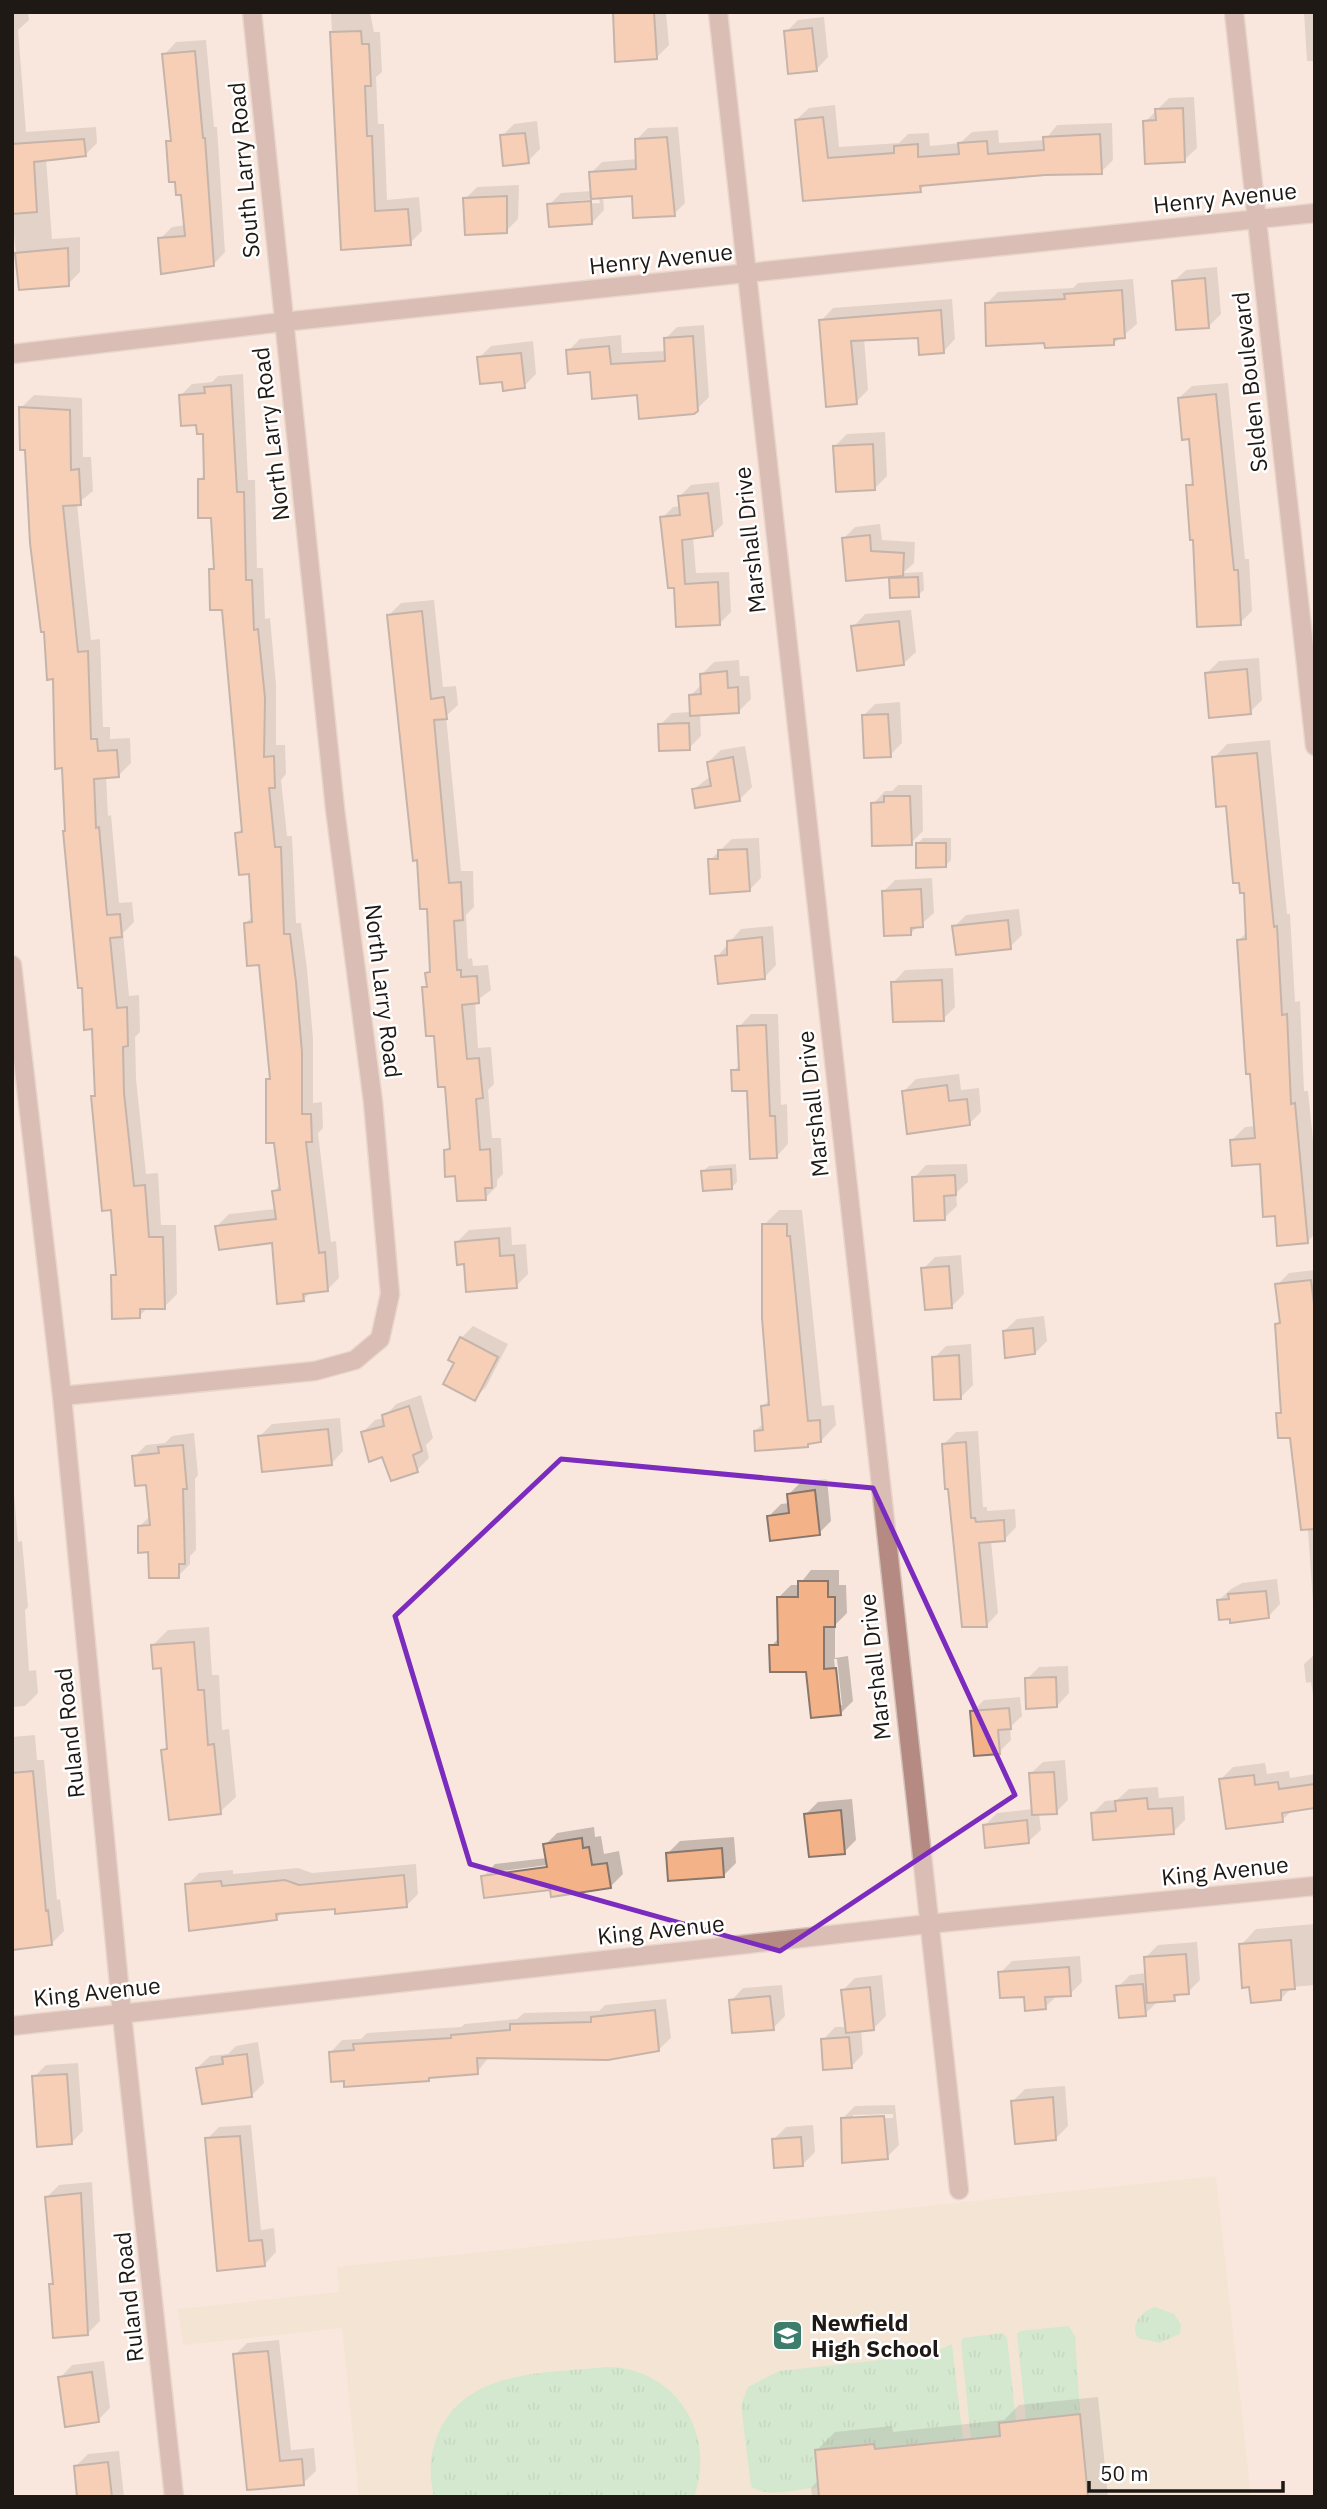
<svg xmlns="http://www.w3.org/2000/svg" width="1327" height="2509" font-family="'IBM Plex Sans',sans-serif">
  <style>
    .education { fill: #ece0cb }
    .grass { fill: url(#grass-tufts) }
    .shadow { fill: #0003; fill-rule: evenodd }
    .building { fill: #f4b289; stroke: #87776d; stroke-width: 2 }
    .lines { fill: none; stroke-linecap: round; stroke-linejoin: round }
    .minor-casing { stroke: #d2c2b9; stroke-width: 21 }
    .minor { stroke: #b48a83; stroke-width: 18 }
    .marked { fill: none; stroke: #7b2cbf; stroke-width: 5; stroke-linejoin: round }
    .labels { text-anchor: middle; stroke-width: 5; stroke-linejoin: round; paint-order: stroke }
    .street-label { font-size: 23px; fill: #1f1915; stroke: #fff }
    .poi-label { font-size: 23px; font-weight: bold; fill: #1f1915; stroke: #fff; text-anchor: start }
  </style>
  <defs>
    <pattern id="grass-tufts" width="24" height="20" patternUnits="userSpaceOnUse" patternTransform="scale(1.75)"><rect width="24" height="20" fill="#a4e9bd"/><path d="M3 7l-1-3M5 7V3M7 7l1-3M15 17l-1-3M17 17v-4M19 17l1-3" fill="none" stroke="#8dc7a2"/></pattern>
  </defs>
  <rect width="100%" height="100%" fill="#f9e7dd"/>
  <path class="education" d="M1216,2176L1251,2497H359L342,2328L183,2345L178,2309L339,2292L337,2267Z"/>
  <path class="grass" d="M1155,2307L1174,2314L1181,2325L1180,2334L1159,2343L1138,2338C1129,2324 1142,2311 1155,2307Z
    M1069,2326L1075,2337L1080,2414L1026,2420L1017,2334L1020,2331Z
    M1003,2333L1007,2338L1016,2421L999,2423L1000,2436L971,2439L961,2342L963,2338Z
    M952,2344L963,2440L875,2449L874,2444L815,2450L818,2487C799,2489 766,2499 751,2486L741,2405L748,2387L779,2371L928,2355Z
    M606,2367C675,2367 717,2433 694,2497H434C429,2475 429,2455 438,2434C466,2368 546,2374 606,2367Z"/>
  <path class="shadow" d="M12,12H28L29,20L18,30L26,132L96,127L97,143L85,155L46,159L52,239L80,237V272L68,284L20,289L12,217Z
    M331,12H370L374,32H380L382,72L376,77L378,124H384L387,200L419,197L422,231L410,243L342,248Z
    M614,12H666L669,45L657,57Z
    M1304,12H1315V61H1307Z
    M824,17L828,57L816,70L786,32L798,20Z
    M206,40L214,127H217L225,252L213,265L160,239L172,227L186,225L183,193L168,142L172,137L164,55L176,42Z
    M1194,97L1197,148L1184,160L1145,122L1169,98Z
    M835,105L839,147L899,143L908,134L929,133L930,146L960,143L972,132L998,130L999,143L1045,140L1057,125L1112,123L1113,160L1101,172L926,184L920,190L804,199L796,120L809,108Z
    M537,121L540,149L528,161L502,136L514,124Z
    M678,127L685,203L674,214L634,194L603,197L604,210L592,223L549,205L561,193L592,191L591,173L602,162L638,159L637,139L648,128ZM599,199L600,203L560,205V202Z
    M519,185L518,219L506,231L465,199L477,187Z
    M1217,267L1221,314L1209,326L1173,282L1186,270Z
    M1133,279L1137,324L1113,344L1046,342L986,304L998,292L1073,288L1078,283Z
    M952,299L955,339L943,352L920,336L864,338L868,390L856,402L821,321L833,308Z
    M704,325L709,397L697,409L639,393L592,370L568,351L580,339L621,335L622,353L666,351L665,339L677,327Z
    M533,341L536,374L524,386L503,380L479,358L491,346Z
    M243,374L248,480H255L257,568H263L265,619L270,618L276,685V745H285L286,774L281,780L287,836H292L296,923H301L307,969L313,1039V1103L322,1102L323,1128L318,1133L331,1242L336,1241L339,1278L327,1290L311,1291L303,1300L274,1241L217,1226L229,1214L276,1209L274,1191L281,1184L268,1079L271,1076L261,963L246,923L254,915L251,872L237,834L243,827L224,608L210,570L215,565L213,516L200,479L206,473L205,432L180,396L192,384L212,382L218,376Z
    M1228,383L1245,559H1249L1252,611L1240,623L1195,538L1188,486L1195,479L1190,437L1179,398L1192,386Z
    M34,395L82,398L83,457H91L93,491L77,504L91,640L100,639L103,727H110V739L130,738L131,763L118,776H106L108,816L111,815L119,903L132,902L134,922L123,933L129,996L139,995L140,1032L135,1037L136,1079L146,1174L158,1173L161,1225H176L177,1294L164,1307H149L139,1316L113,1276L117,1272L113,1208L93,1097L96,1093L94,1028L84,986L55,677L45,630L21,408Z
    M885,432L887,476L875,488L835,446L847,434Z
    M719,482L723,524L712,535L693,537L696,573L729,572L731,612L720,623L676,586L662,518L673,507L681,506L680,496L691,485Z
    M880,524L882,540L915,542L914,563L903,573L923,572L924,590L918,595L891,579L895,575L844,538L855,527Z
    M434,600L443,687L456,686L458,705L446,716L461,871H473L474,907L466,915L468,959L472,958L473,966L488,965L491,990L475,1002L478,1048L491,1047L494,1084L488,1090L492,1138H501L503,1174L497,1180V1186L485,1198L456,1174L446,1150L451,1145L447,1085L424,988L428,983L427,973L432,969L429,907L419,858L389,615L401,603Z
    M911,610L916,652L903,664L853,627L865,614Z
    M1259,658L1262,700L1250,712L1207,673L1219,661Z
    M739,660L740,676H749L751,699L739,711L700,714L701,736L689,748L660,725L672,713L691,712L690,696L702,684V674L714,662Z
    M900,702L902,743L890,755L863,716L875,704Z
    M1270,740L1287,914H1290L1295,1002L1300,1001L1304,1091H1308L1315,1160V1234L1307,1242L1277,1214L1261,1162L1232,1140L1245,1127L1256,1126L1238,941L1248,931L1245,891L1228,804L1214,758L1227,744Z
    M745,746L752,787L740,799L694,789L711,776L708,762L721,750Z
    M898,785H922L923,831L911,843L873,804L885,791H892Z
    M759,838L761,878L749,890L710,860L732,839Z
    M923,838H951V860L945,866L917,844Z
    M932,878L934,913L911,933L883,892L895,880Z
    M1019,909L1022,935L1010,947L954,927L966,915Z
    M773,926L776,965L764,978L717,957L741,929Z
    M953,968L955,1007L943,1019L893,983L905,970Z
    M751,1014H778L781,1105L787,1104L788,1144L776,1157L749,1089L733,1071L741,1064L739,1027Z
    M959,1074L961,1090L979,1088L981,1112L969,1124L904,1091L916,1079Z
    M736,1164L737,1182L731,1188L703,1171L709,1166Z
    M967,1164L968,1182L956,1193L957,1206L944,1218L914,1178L926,1165Z
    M779,1210H802L822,1406L834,1405L836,1425L821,1441L808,1445L755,1431L764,1423L763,1406L770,1399L764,1225Z
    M511,1227L512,1245L526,1244L528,1274L516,1286L466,1262L457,1242L469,1230Z
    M961,1255L964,1294L952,1306L923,1269L935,1257Z
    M1315,1270V1632L1307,1516L1292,1436L1278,1414L1282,1410L1277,1325L1281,1320L1277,1285L1289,1273Z
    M1044,1316L1047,1341L1035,1353L1004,1331L1017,1319Z
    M473,1326L508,1344L486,1387L474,1399L457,1362L461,1338Z
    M971,1344L973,1385L961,1397L934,1358L946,1346Z
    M421,1395L433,1438L426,1445L429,1458L417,1470L383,1455L363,1432L375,1420L384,1418L396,1404Z
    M340,1418L343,1451L331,1464L260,1436L272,1424Z
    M978,1431L983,1507H987V1511L1015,1509L1016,1527L1004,1540L991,1541L998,1613L986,1626L960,1574H956L944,1444L956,1432Z
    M194,1433L198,1475L195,1479L196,1550L190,1556V1564L178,1576L150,1550L140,1526L151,1515L148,1483L134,1457L146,1445L165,1443L172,1436Z
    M12,1468L18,1542L22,1541L28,1607L25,1610L29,1671L36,1670L38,1693L25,1706L12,1707Z
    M827,1479L831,1521L819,1533L769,1516L781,1504L790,1503L789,1494L801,1482Z
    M811,1570H839V1585H846L847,1613L835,1625V1658L848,1656L853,1701L841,1713L807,1671L771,1646L780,1637L779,1597L791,1585H799ZM834,1659H837L842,1705H839Z
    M1277,1579L1280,1604L1268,1617L1218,1601L1231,1589L1242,1583Z
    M209,1627L212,1675H219L222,1730L229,1729L236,1797L220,1812L163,1751L168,1745L162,1667L153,1645L168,1630Z
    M1315,1654V1695H1313L1311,1682L1306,1683L1304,1664Z
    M1068,1666L1069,1693L1057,1706L1027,1679L1039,1667Z
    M1020,1697L1022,1716L1010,1727L1011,1740L999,1752L972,1712L984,1700Z
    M35,1735L37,1760H44L57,1900L60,1899L64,1931L52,1943L12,1888V1737Z
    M1065,1760L1068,1800L1056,1812L1039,1813L1041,1830L1028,1842L984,1826L997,1813L1033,1809L1030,1774L1043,1762Z
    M1265,1763L1267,1774L1289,1771L1290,1778L1315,1774V1806L1293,1810L1282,1820L1221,1779L1233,1767Z
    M1158,1787L1159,1798L1184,1796L1185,1820L1173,1832L1093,1813L1105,1801L1117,1800L1129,1789Z
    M852,1799L856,1840L844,1852L806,1814L818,1802Z
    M594,1827L595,1837L601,1836L604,1854L619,1851L623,1874L611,1886L552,1888L483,1877L495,1864L547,1858L545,1845L557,1833ZM555,1864L556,1868L494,1876V1872Z
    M734,1837L736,1863L724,1875L668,1853L680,1841Z
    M416,1864L418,1894L406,1906L283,1912L276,1919L187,1885L199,1873L233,1870V1874L298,1868L312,1873Z
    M1315,1924V1985L1292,1987L1281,1999L1241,1945L1256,1929Z
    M1197,1942L1200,1980L1188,1992H1181L1174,1999L1157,2002L1145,2014L1118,1987L1130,1975L1147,1973L1146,1957L1158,1945Z
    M1080,1956L1082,1982L1070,1994L1058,1995L1045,2007L1000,1973L1012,1961Z
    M882,1975L886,2016L874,2028L861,2029L863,2054L851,2067L823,2040L835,2027H847L843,1990L855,1978Z
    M782,1985L785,2016L773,2028L731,2001L743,1988Z
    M666,1999L671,2038L658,2050L489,2057L477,2072L432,2076L428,2080L345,2079L330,2053L342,2040L361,2039L367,2033L461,2027L465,2024L517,2019L524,2013L599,2011L605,2005Z
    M258,2042L264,2083L252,2095L197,2068L210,2056L228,2054L236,2046Z
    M78,2063L83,2131L71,2143L34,2077L46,2065Z
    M1065,2086L1068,2126L1055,2139L1013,2101L1025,2089Z
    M895,2105L899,2145L887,2157L843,2118L855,2106ZM893,2114V2118L853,2119V2115Z
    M251,2125L261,2230L274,2228L276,2252L264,2265L218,2269L207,2139L219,2127Z
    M813,2125L815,2152L803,2164L774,2139L786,2127Z
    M92,2182L100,2321L88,2333L51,2285L54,2281L47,2197L59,2185Z
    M279,2340L291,2450L314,2448L316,2471L303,2483L248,2488L235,2355L247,2343Z
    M104,2361L110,2408L98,2420L60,2378L72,2365Z
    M1098,2397L1108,2497H812L811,2488L819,2480L816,2451L835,2432L892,2426L893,2432L1004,2420L1019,2405Z
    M119,2451L124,2497H79L76,2466L88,2454Z"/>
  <path class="building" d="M613,12H654L657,59L615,62Z
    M812,28L817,71L788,74L784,31Z
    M361,31L362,44H369L371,86H365L367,136H372L375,211L408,209L411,245L341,250L330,32Z
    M195,51L203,138H205L214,266L161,274L158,238L185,236L181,195H176L175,182H169L166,141H171L162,54Z
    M1183,108L1185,162L1145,164L1143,121L1156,120L1155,109Z
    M823,117L828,158L894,153V146L918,144V157L959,154L958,143L987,141L988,154L1044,150L1043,137L1100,134L1102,174L1045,175L920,186L921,192L803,201L795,120Z
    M525,133L529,163L503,166L500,135Z
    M667,137L675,216L633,218L632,196L591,199L589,172L636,169L635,139Z
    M84,139L86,156L34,162L37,212L12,214V144Z
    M507,196V233L465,235L463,198Z
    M591,201L592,224L549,227L547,204Z
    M68,248L69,286L19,290L15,253Z
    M1205,278L1209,328L1176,330L1172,281Z
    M1122,290L1125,338L1114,339V345L1045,348L1044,343L986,346L985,303L1065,299L1064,294Z
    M941,310L944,353L919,355L918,338L851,341L857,404L826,407L819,320Z
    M693,336L698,411L694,414L639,419L637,395L592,399L590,372L568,374L566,350L609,346L611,364L665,361L664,338Z
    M521,353L525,388L503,391L502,382L480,384L477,357Z
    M231,385L237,492H244L246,580H252L254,630L258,629L265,698L264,757L274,756L275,788H269L275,847H281L284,934H290L296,982L302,1052V1114H311L312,1142H306L319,1253L325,1252L328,1291L303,1294L304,1301L277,1304L272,1243L219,1250L215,1226L276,1219L272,1191L280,1190L274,1143H266V1079H270L259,965L247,966L244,923L252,922L249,874L239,875L235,833L242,832L222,610H210L209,569H214L211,518H198V479H204L203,434H197L196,425L181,426L179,395L205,393L204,387Z
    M1216,394L1234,570H1238L1241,625L1197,627L1193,540H1190L1186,485H1193L1189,439L1182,440L1178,398Z
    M19,407L70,410L71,470L79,469L81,505L63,506L78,652L88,651L91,739H97L98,751L117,750L119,777L94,779L96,828L99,827L107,915L120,914L122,937L110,938L117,1008L127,1007L128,1046L123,1047L124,1093L134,1186L145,1185L149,1237H163L165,1309H140V1318L112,1319L111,1275H116L111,1210L102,1211L91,1096H95L92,1029L84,1030L82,988H78L63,831H65L62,768L55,769L53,679L47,680L44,632H41L30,543L25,450H20Z
    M873,444L875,490L836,492L833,446Z
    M708,493L713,536L682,540L685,584L718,582L720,625L676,627L674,588H668L660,517L680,515L678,496Z
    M870,535L871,551L904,553L903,576L846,581L842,538Z
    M918,577L919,597L890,598L889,578Z
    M422,611L431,699L444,697L447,719L434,720L449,883L461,882L463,920L454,921L457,970H461V977L477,976L479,1003L462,1005L467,1059L479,1058L483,1098L476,1099L480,1150L490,1149L492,1188H485L486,1200L457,1201L455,1176L445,1177L444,1150L450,1149L445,1087H438L434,1036H426L422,987H427L425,973L430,972L427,909H420L417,860L413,861L387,615Z
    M899,621L904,665L857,671L851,626Z
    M1247,669L1251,714L1209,718L1205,673Z
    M727,671L728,688L738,687L739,713L690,716L689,695L701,694L700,674Z
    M888,714L891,757L864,758L862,715Z
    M689,723L690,750L659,751L658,724Z
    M1257,753L1274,927L1277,926L1282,1015L1287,1014L1291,1104L1295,1103L1308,1243L1277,1246L1275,1216L1263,1217L1260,1164L1232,1166L1230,1140L1255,1138L1250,1074H1246L1237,940L1246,939L1244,893H1240L1239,883H1233L1226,806L1216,807L1212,757Z
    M733,757L740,801L695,808L692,789L711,786L707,762Z
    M884,796H910L912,845L872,846L871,803L884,802Z
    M916,843H946V867L916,868Z
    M747,849L750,891L710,894L708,859H718V850Z
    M921,889L923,927L911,928V935L884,936L882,891Z
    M1008,920L1011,949L956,955L952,926Z
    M762,937L765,979L718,984L715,956L727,955V941Z
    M942,980L944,1021L893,1022L891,982Z
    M766,1025L770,1116H775L777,1158L750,1159L747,1091H732L731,1070H739L737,1026Z
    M947,1085L949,1101L967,1099L970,1125L907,1134L902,1091Z
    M731,1169L732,1189L703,1191L701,1171Z
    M955,1175L956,1195L944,1196L945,1220L914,1221L912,1177Z
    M762,1224H787V1236H790L808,1421L820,1420L821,1442L808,1444V1447L755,1451L754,1431L763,1430L761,1406L769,1405L762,1318Z
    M499,1238L500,1256L514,1255L517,1288L466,1292L464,1264L457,1265L455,1242Z
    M949,1266L952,1308L925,1310L921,1268Z
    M1311,1280L1315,1312V1529L1301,1530L1290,1438H1278L1276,1413H1281L1275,1324L1280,1323L1275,1284Z
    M1033,1328L1035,1354L1005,1358L1003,1331Z
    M460,1337L498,1357L475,1401L443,1384L454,1363L448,1360Z
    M959,1355L961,1399L934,1400L932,1357Z
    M409,1406L422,1451L413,1455L418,1472L391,1481L382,1457L369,1462L361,1432L384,1426L382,1415Z
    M328,1429L332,1465L262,1472L258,1436Z
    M966,1442L971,1518H975L976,1522L1004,1520L1005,1541L979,1543L987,1627H962L948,1489H945L942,1444Z
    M183,1445L187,1489H183L185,1564H179V1578H149L148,1552L138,1553V1526L150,1525L146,1485L135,1486L132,1456L159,1453L158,1447Z
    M815,1490L820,1535L770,1541L767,1516L789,1513L787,1494Z
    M798,1581H828V1597H835V1627H824V1669L836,1668L841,1715L811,1718L806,1672H770L769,1645H778L777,1597H798Z
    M1266,1591L1269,1618L1230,1623V1619L1219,1620L1217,1600L1229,1599L1228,1594Z
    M194,1642L198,1690H204L208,1745L214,1744L221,1814L169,1820L161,1750L167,1749L161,1668L153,1669L151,1645Z
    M1056,1677L1057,1707L1026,1709L1025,1678Z
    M1009,1708L1011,1729L998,1730L1000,1754L974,1756L970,1711Z
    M33,1771L46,1911L48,1910L52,1945L12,1950V1773Z
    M1054,1772L1057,1814L1032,1815L1029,1773Z
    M1254,1775L1255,1785L1278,1782L1279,1789L1315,1784V1808L1282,1813L1283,1822L1226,1829L1219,1779Z
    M1147,1798L1148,1809L1172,1808L1174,1834L1093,1840L1091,1813L1116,1811L1115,1801Z
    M841,1810L845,1854L809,1857L804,1814Z
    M1027,1820L1029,1843L985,1848L983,1825Z
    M582,1838L583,1848L589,1847L592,1865L607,1863L611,1888L551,1897L550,1890L484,1898L481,1876L547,1867L543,1844Z
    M722,1848L724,1877L668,1881L666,1853Z
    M404,1875L407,1907L335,1914V1909L276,1914L277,1920L189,1931L185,1884L221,1881L222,1886L285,1880L299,1885Z
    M1291,1940L1295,1989L1281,1990V2000L1251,2003L1249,1987L1242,1988L1239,1944Z
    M1186,1954L1189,1994L1174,1995L1175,2001L1147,2003L1144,1957Z
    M1069,1967L1071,1996L1045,1997L1046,2009L1025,2011L1024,1997L1000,1998L998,1972Z
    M1143,1984L1146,2016L1119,2018L1116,1986Z
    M870,1987L874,2030L846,2033L841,1990Z
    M770,1996L774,2030L732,2033L729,2000Z
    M655,2010L659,2051L608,2060L477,2058L478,2074L429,2078V2081L344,2087V2081L331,2082L329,2052L354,2050L353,2044L451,2038V2035L510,2030V2024L591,2022V2017Z
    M849,2037L852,2068L823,2070L821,2039Z
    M247,2054L252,2097L202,2104L196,2068L223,2064L222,2057Z
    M67,2074L72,2144L37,2147L32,2076Z
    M1053,2097L1056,2140L1015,2144L1011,2101Z
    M884,2116L888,2159L842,2163L841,2118Z
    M240,2136L249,2241L262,2240L265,2266L217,2271L205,2138Z
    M801,2137L803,2166L774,2168L772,2139Z
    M81,2193L88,2335L53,2338L49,2284H53L45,2197Z
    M268,2351L280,2461L302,2459L304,2485L247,2490L233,2354Z
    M92,2372L99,2422L65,2427L58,2377Z
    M1080,2414L1088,2497H819L815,2450L874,2444L875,2449L1000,2436L999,2423Z
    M108,2462L112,2497H77L74,2466Z"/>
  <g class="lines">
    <defs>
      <path id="minor" d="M718,12L959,2190
        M1234,12L1315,746
        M12,354L283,322L1315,213
        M12,965L62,1396L122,2015L174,2497
        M62,1396L315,1371L355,1360L380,1339L390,1294L373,1102L335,809L252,12
        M12,2026L928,1924L1315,1886"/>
    </defs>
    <use href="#minor" class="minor-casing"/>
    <use href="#minor" class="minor"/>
  </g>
  <path d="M0 0H1327V2509H0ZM561,1459L873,1488L1015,1795L780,1951L470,1864L395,1616Z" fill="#f9e7dd" fill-opacity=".55" fill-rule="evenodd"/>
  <path class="marked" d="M561,1459L873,1488L1015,1795L780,1951L470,1864L395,1616Z"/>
  <defs>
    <symbol id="school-square" viewBox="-11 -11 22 22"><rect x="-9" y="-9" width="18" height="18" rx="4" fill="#3d7d6b" stroke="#fff"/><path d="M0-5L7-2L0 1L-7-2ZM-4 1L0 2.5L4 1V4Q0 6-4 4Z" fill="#fff"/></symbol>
  </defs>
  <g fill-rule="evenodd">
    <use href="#school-square" x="770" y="2318" width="35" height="35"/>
  </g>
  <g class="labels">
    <g class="street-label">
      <text transform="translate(244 170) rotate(-95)" y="8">South Larry Road</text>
      <text transform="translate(1225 198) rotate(-6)" y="8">Henry Avenue</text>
      <text transform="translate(661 259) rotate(-6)" y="8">Henry Avenue</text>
      <text transform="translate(1250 382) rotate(-96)" y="8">Selden Boulevard</text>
      <text transform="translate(271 434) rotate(-97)" y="8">North Larry Road</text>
      <text transform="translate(750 540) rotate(-96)" y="8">Marshall Drive</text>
      <text transform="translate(383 991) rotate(83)" y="8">North Larry Road</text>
      <text transform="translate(813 1104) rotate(-96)" y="8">Marshall Drive</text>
      <text transform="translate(875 1667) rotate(-96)" y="8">Marshall Drive</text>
      <text transform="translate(70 1733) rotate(-96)" y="8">Ruland Road</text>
      <text transform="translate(1225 1871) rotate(-6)" y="8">King Avenue</text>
      <text transform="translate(661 1930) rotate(-6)" y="8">King Avenue</text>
      <text transform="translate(97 1992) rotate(-6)" y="8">King Avenue</text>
      <text transform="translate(129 2297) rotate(-96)" y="8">Ruland Road</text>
    </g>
    <g class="poi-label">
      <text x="811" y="2331">Newfield<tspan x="811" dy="26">High School</tspan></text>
    </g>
  </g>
  <rect width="1327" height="2509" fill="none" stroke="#1f1915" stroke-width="28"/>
  <path d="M1089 2481v10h194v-10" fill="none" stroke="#1f1915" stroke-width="3.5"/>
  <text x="1100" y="2481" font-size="21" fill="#1f1915" stroke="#ffffff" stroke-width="5" paint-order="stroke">50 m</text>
</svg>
